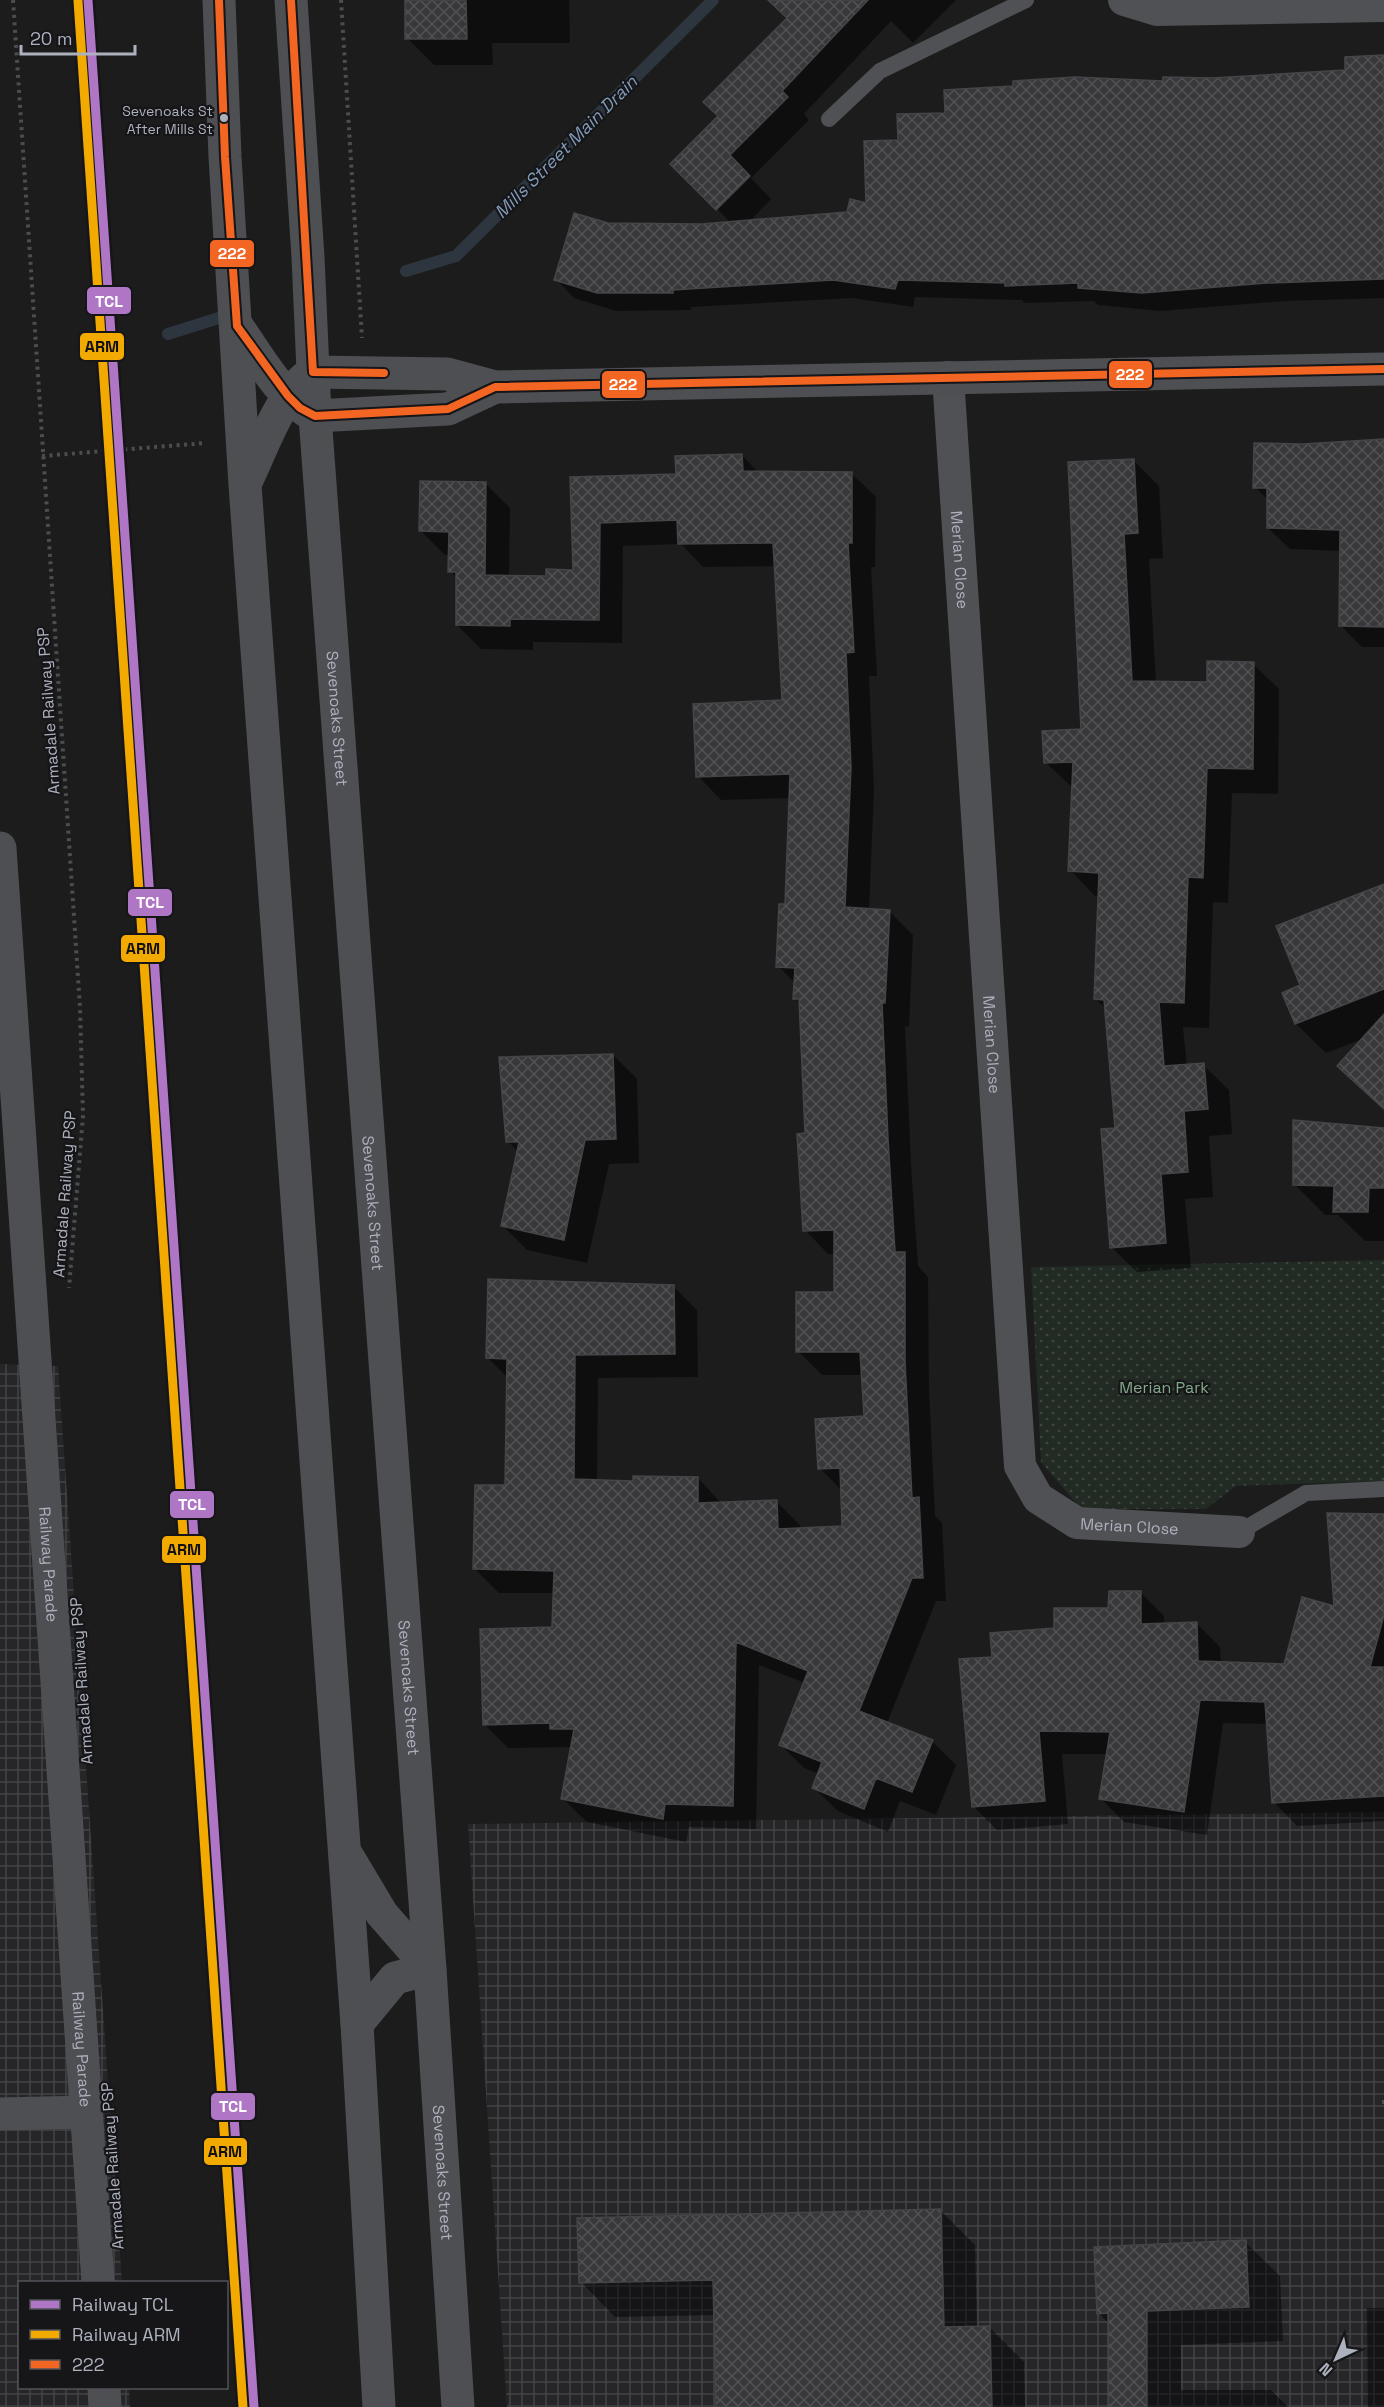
<svg xmlns="http://www.w3.org/2000/svg" width="1384" height="2407" font-family="'Space Grotesk',sans-serif">
  <style>
    .industrial { fill: url(#industrial-grid) }
    .grass { fill: url(#grass-dots) }
    .shadow { fill: #0007 }
    .lines { fill: none; stroke-linecap: round; stroke-linejoin: round }
    .stream { stroke: #2d363f; stroke-width: 12 }
    .building { fill: url(#building-cross-hatch); stroke: #444548; stroke-width: 1.5 }
    .path { stroke: #4c4d50; stroke-width: 4; stroke-dasharray: 3 4.5; stroke-linecap: butt }
    .lane { stroke: #505155; stroke-width: 16 }
    .street { stroke: #505155; stroke-width: 32 }
    .secondary { stroke: #4e4f53; stroke-width: 33 }
    .bus-1-casing { stroke: #161518; stroke-width: 12 }
    .bus-1 { stroke: #f26522; stroke-width: 8 }
    .rail-1-casing { stroke: #161518; stroke-width: 14 }
    .rail-2-casing { stroke: #161518; stroke-width: 14 }
    .rail-1 { stroke: #af76c6; stroke-width: 9 }
    .rail-2 { stroke: #f2a900; stroke-width: 9 }
    .bus-dot { fill: #acb1bd; stroke: #161518; stroke-width: 2 }
    .labels { text-anchor: middle; stroke-width: 4.5; stroke-linejoin: round; paint-order: stroke }
    .bus-label { font-size: 14px; fill: #acb1bd; stroke: #161518; text-anchor: end }
    .street-label { font-size: 16px; fill: #acb1bd; stroke: #161518 }
    .park-label { font-size: 16px; fill: #82aa87; stroke: #161518 }
    .water-label { font-size: 18px; font-style: italic; fill: #829dba; stroke: #161518 }
    .line-badge { stroke: #161518; stroke-width: 2 }
    .badge-label { font-size: 16px; text-anchor: middle; font-weight: bold; fill: #fff }
    .pale-badge-label { font-size: 16px; text-anchor: middle; font-weight: bold; fill: #111 }
  </style>
  <defs>
    <pattern id="industrial-grid" width="8" height="8" patternUnits="userSpaceOnUse" patternTransform="scale(1.5)"><rect width="8" height="8" fill="#262528"/><path d="M0 4h8M4 0v8" fill="none" stroke="#434245"/></pattern>
    <pattern id="grass-dots" width="8" height="8" patternUnits="userSpaceOnUse" patternTransform="scale(1.5)"><rect width="8" height="8" fill="#212a23"/><path d="M2 2h.1M6 6h.1" fill="none" stroke="#3f4641" stroke-width="1.8" stroke-linecap="round"/></pattern>
    <pattern id="building-cross-hatch" width="8" height="8" patternUnits="userSpaceOnUse" patternTransform="scale(1.5)"><rect width="8" height="8" fill="#38383a"/><path d="M0 0l8 8M0 8l8-8" fill="none" stroke="#525255"/></pattern>
  </defs>
  <rect width="100%" height="100%" fill="#1c1c1c"/>
  <path class="industrial" d="M0,1364L58,1366L122,2282H20V2388H129L130,2407H0Z
    M1384,1812V2407H507L468,1824Z"/>
  <path class="grass" d="M1384,1260V1481L1236,1486L1206,1509H1081L1041,1462L1031,1267Z"/>
  <path class="shadow" d="M407,0H569L570,43H492L493,65H434L407,38Z
    M779,0H956L913,43L891,21L804,114L809,120L751,178L771,199L749,222L848,214L868,205L900,141L947,114L1165,82L1347,71L1384,56V298L1286,301L1160,311L1098,305L1094,301L1024,303L1022,300L915,297L913,307L852,298L691,307V310L616,311L574,298L556,279L608,225L731,223L672,164L720,117L789,18Z
    M1384,443V647H1362L1340,625L1341,551L1290,549L1268,528L1269,501L1255,487L1256,444Z
    M742,455L758,472L852,474L876,497L875,567H871L877,676H869L874,791L869,910L889,911L913,935L909,1027L905,1026L911,1164L918,1266L928,1277L929,1387L935,1516L942,1523L946,1601H936L887,1723L932,1741L956,1765L936,1815L900,1801L888,1832L838,1811L814,1788L819,1774L804,1768L780,1744L805,1683L759,1665L756,1829L689,1827L686,1842L587,1822L563,1799L572,1749L570,1747L508,1748L485,1725L554,1629L555,1593H499L475,1569L507,1487L508,1378L487,1357L673,1286L697,1310L698,1377L598,1378L597,1481L698,1478L722,1504L776,1501L800,1525V1530L844,1527L842,1491L820,1468L865,1417L863,1375H822L798,1351L835,1294V1254H828L805,1230L806,1135L801,1004L795,999L796,984L778,966L786,906L790,798L721,800L698,776L784,702L776,566L703,567L681,544L623,546L622,643L533,642V650L481,649L457,625L458,579L450,571V555H445L421,531L486,484L510,508L509,576L547,577L575,571L572,479L677,475Z
    M1133,460L1159,486L1163,558L1149,559L1156,683L1209,684L1253,664L1279,689L1278,794L1232,793L1228,903L1213,902L1209,1028L1183,1027L1187,1066L1203,1065L1229,1090L1232,1134L1209,1136L1213,1197L1185,1199L1191,1268L1137,1272L1111,1247L1117,1129L1106,1009L1096,999L1099,896H1095L1070,870L1073,788L1046,763L1082,730Z
    M1384,885V1110L1339,1066L1365,1038L1326,1053L1296,1024L1302,986Z
    M613,1055L637,1079L639,1163L609,1164L587,1263L527,1250L503,1226L518,1152L508,1141Z
    M1384,1130V1241H1365L1338,1215H1325L1295,1185Z
    M1384,1516V1821L1297,1826L1274,1802L1268,1724L1223,1723L1207,1835L1124,1822L1100,1798L1108,1754H1062L1068,1824L997,1830L973,1806L994,1658L1056,1629L1110,1610L1141,1593L1164,1616V1625L1197,1624L1220,1647L1221,1664L1286,1666L1335,1608Z
    M940,2210L975,2245L977,2328H990L1024,2362L1025,2407H717L715,2315L615,2317L581,2282Z
    M1245,2242L1280,2276L1283,2341L1181,2345V2390H1271L1288,2407H1109V2324L1099,2313Z
    M1367,2308H1384V2407H1368Z"/>
  <g class="lines">
    <path class="stream" d="M406,271L456,256L713,0
      M168,334L222,317"/>
  </g>
  <path class="building" d="M405,0H466L467,39H405Z
    M768,0H868L782,91L788,97L730,155L750,176L716,210L670,164L718,116L703,102L787,18Z
    M1384,55V279L1267,283L1142,293L1078,288V283L1005,286V283L898,280L895,289L833,280L673,290V293H597L554,280L574,213L608,223L702,224L847,212L850,199L866,203L864,141L898,140L897,114L945,113L944,90L1013,86V81L1075,77L1163,81V77L1213,78L1345,70V57Z
    M1384,439V627L1339,626L1340,530L1267,528V488H1253L1254,443L1303,444Z
    M742,454L743,471L852,472V543H848L854,652L846,653L851,767L845,907L890,910L885,1003H882L888,1139L895,1252H905V1362L912,1498L919,1497L923,1578H912L859,1711L933,1740L912,1792L876,1778L864,1809L812,1788L822,1762L779,1745L808,1671L736,1642L733,1806L665,1804L663,1819L561,1799L574,1729H550V1723L483,1725L480,1629L552,1627L554,1571L473,1569L475,1485H505L507,1359L486,1358L488,1279L674,1285L675,1354L575,1355L574,1479L633,1481V1476L698,1477V1503L777,1500L778,1529L842,1526L840,1468L818,1469L815,1419L864,1416L860,1352H796V1292H834V1230L803,1231L797,1134L805,1133L799,999H793L795,968L776,967L779,904H785L790,774L696,777L693,704L782,700L773,543L678,544L677,520L600,523L599,620L510,619V626L456,625V572H448L449,532L419,531L420,481L486,482L485,575L546,576V569L573,570L570,477L676,474L675,456Z
    M1134,459L1138,533L1124,534L1132,681L1207,682V661L1254,662L1253,769L1207,768L1203,878L1188,877L1184,1003L1159,1002L1164,1066L1204,1063L1208,1109L1184,1111L1188,1172L1161,1174L1166,1243L1110,1248L1101,1129L1115,1128L1104,1000L1094,999L1099,873L1068,871L1073,762L1044,763L1042,731L1081,729L1068,462Z
    M1384,884V989L1295,1024L1282,993L1300,985L1276,926Z
    M1384,1014V1109L1337,1066Z
    M613,1054L616,1139L585,1140L564,1240L501,1226L519,1142H506L499,1057Z
    M1293,1120L1384,1128V1188H1369L1368,1212H1333L1334,1186L1293,1185Z
    M1327,1513L1384,1514V1615L1370,1667H1383L1384,1796L1272,1803L1265,1702L1200,1700L1184,1812L1099,1799L1110,1732L1039,1731L1045,1801L972,1807L959,1659L992,1657L990,1633L1054,1628V1608H1108L1109,1591H1141V1624L1197,1622L1198,1661L1284,1664L1302,1597L1334,1606Z
    M941,2209L944,2327L990,2326L992,2407H716L713,2280L579,2283L577,2218Z
    M1246,2240L1249,2307L1147,2311V2407H1108V2313L1097,2314L1094,2247Z"/>
  <g class="lines">
    <path class="path" d="M13,0L80,1007L83,1116L69,1288
      M341,0L362,338
      M42,456L206,443
      M1382,2102H1384"/>
    <path class="lane" d="M829,119L880,71L1026,0
      M1239,1532L1306,1493L1384,1489"/>
    <g class="street">
      <path d="M1124,0L1157,10L1384,6"/>
      <path id="s1" d="M948,377L1020,1466L1038,1498L1077,1523L1239,1532"/>
    </g>
    <g class="secondary">
      <path d="M219,0L225,157L245,485L357,2024L379,2407"/>
      <path id="s2" d="M291,0L308,257L315,416L430,1969L458,2407"/>
      <path d="M237,326C259,357 280,398 315,416L448,409L495,387"/>
      <path d="M246,482C263,447 280,393 313,372L447,374L495,387L1384,369"/>
      <path id="s3" d="M0,848L98,2282"/>
      <path d="M348,1857L382,1914L430,1969L395,1978L357,2024"/>
      <path d="M0,2114L87,2112"/>
      <path d="M104,2388L105,2407"/>
    </g>
    <defs>
      <path id="bus-1" d="M219,0L225,157L237,326L288,396L300,408L315,416L448,409L495,387L1384,369
        M291,0L313,372L384,373"/>
    </defs>
    <use href="#bus-1" class="bus-1-casing"/>
    <use href="#bus-1" class="bus-1"/>
    <defs>
      <path id="rail-1" d="M88,0L254,2407"/>
      <path id="rail-2" d="M78,1L243,2407"/>
    </defs>
    <use href="#rail-1" class="rail-1-casing"/>
    <use href="#rail-2" class="rail-2-casing"/>
    <use href="#rail-1" class="rail-1"/>
    <use href="#rail-2" class="rail-2"/>
  </g>
  <circle class="bus-dot" cx="224" cy="118" r="5"/>
  <g class="labels">
    <g class="bus-label">
      <text x="213" y="116">Sevenoaks St<tspan x="213" dy="18">After Mills St</tspan></text>
    </g>
    <g class="street-label">
      <text dy="6" stroke="none"><textPath href="#s1" startOffset="183">Merian Close</textPath></text>
      <text transform="translate(48 711) rotate(-94)" y="6">Armadale Railway PSP</text>
      <text dy="6" stroke="none"><textPath href="#s2" startOffset="720">Sevenoaks Street</textPath></text>
      <text dy="6" stroke="none"><textPath href="#s1" startOffset="669">Merian Close</textPath></text>
      <text transform="translate(64 1194) rotate(-86)" y="6">Armadale Railway PSP</text>
      <text dy="6" stroke="none"><textPath href="#s2" startOffset="1206">Sevenoaks Street</textPath></text>
      <text dy="6" stroke="none"><textPath href="#s1" startOffset="1227">Merian Close</textPath></text>
      <text dy="6" stroke="none"><textPath href="#s3" startOffset="718">Railway Parade</textPath></text>
      <text transform="translate(81 1681) rotate(-94)" y="6">Armadale Railway PSP</text>
      <text dy="6" stroke="none"><textPath href="#s2" startOffset="1692">Sevenoaks Street</textPath></text>
      <text dy="6" stroke="none"><textPath href="#s3" startOffset="1204">Railway Parade</textPath></text>
      <text transform="translate(112 2166) rotate(-94)" y="6">Armadale Railway PSP</text>
      <text dy="6" stroke="none"><textPath href="#s2" startOffset="2178">Sevenoaks Street</textPath></text>
    </g>
    <g class="park-label">
      <text x="1164" y="1393">Merian Park</text>
    </g>
    <g class="water-label">
      <text transform="translate(566 147) rotate(-45)" y="6">Mills Street Main Drain</text>
    </g>
  </g>
  <g class="line-badge">
    <rect x="209" y="239" width="46" height="29" rx="6" fill="#f26522"/>
    <rect x="86" y="286" width="46" height="29" rx="6" fill="#af76c6"/>
    <rect x="79" y="332" width="46" height="29" rx="6" fill="#f2a900"/>
    <rect x="1108" y="360" width="45" height="29" rx="6" fill="#f26522"/>
    <rect x="601" y="370" width="45" height="29" rx="6" fill="#f26522"/>
    <rect x="127" y="888" width="46" height="29" rx="6" fill="#af76c6"/>
    <rect x="120" y="934" width="46" height="29" rx="6" fill="#f2a900"/>
    <rect x="169" y="1490" width="46" height="29" rx="6" fill="#af76c6"/>
    <rect x="161" y="1535" width="46" height="29" rx="6" fill="#f2a900"/>
    <rect x="210" y="2092" width="46" height="29" rx="6" fill="#af76c6"/>
    <rect x="203" y="2137" width="45" height="29" rx="6" fill="#f2a900"/>
  </g>
  <g class="badge-label">
    <text x="232" y="259">222</text>
    <text x="109" y="307">TCL</text>
    <text x="1130" y="380">222</text>
    <text x="623" y="390">222</text>
    <text x="150" y="908">TCL</text>
    <text x="192" y="1510">TCL</text>
    <text x="233" y="2112">TCL</text>
  </g>
  <g class="pale-badge-label">
    <text x="102" y="352">ARM</text>
    <text x="143" y="954">ARM</text>
    <text x="184" y="1555">ARM</text>
    <text x="225" y="2157">ARM</text>
  </g>
  <rect x="18" y="2281" width="210" height="108" fill="#161518" stroke="#52535a" stroke-width="1.5"/>
  <rect x="30" y="2300" width="30" height="9" fill="#af76c6" stroke="#52535a" stroke-width="1.5"/>
  <text x="72" y="2311" font-size="18" fill="#acb1bd">Railway TCL</text>
  <rect x="30" y="2330" width="30" height="9" fill="#f2a900" stroke="#52535a" stroke-width="1.5"/>
  <text x="72" y="2341" font-size="18" fill="#acb1bd">Railway ARM</text>
  <rect x="30" y="2360" width="30" height="9" fill="#f26522" stroke="#52535a" stroke-width="1.5"/>
  <text x="72" y="2371" font-size="18" fill="#acb1bd">222</text>
  <g transform="translate(1336 2359) rotate(224)" stroke="#161518" stroke-width="4.5" paint-order="stroke">
  <path d="M0-4.5L10 22L0 15L-10 22Z" fill="#acb1bd"/>
  <text y="-9" font-size="16" font-weight="bold" text-anchor="middle" fill="#acb1bd">N</text>
  </g>
  <path d="M21 45v9h114v-9" fill="none" stroke="#acb1bd" stroke-width="3"/>
  <text x="30" y="45" font-size="18" fill="#acb1bd" stroke="#161518" stroke-width="4.5" paint-order="stroke">20 m</text>
</svg>
